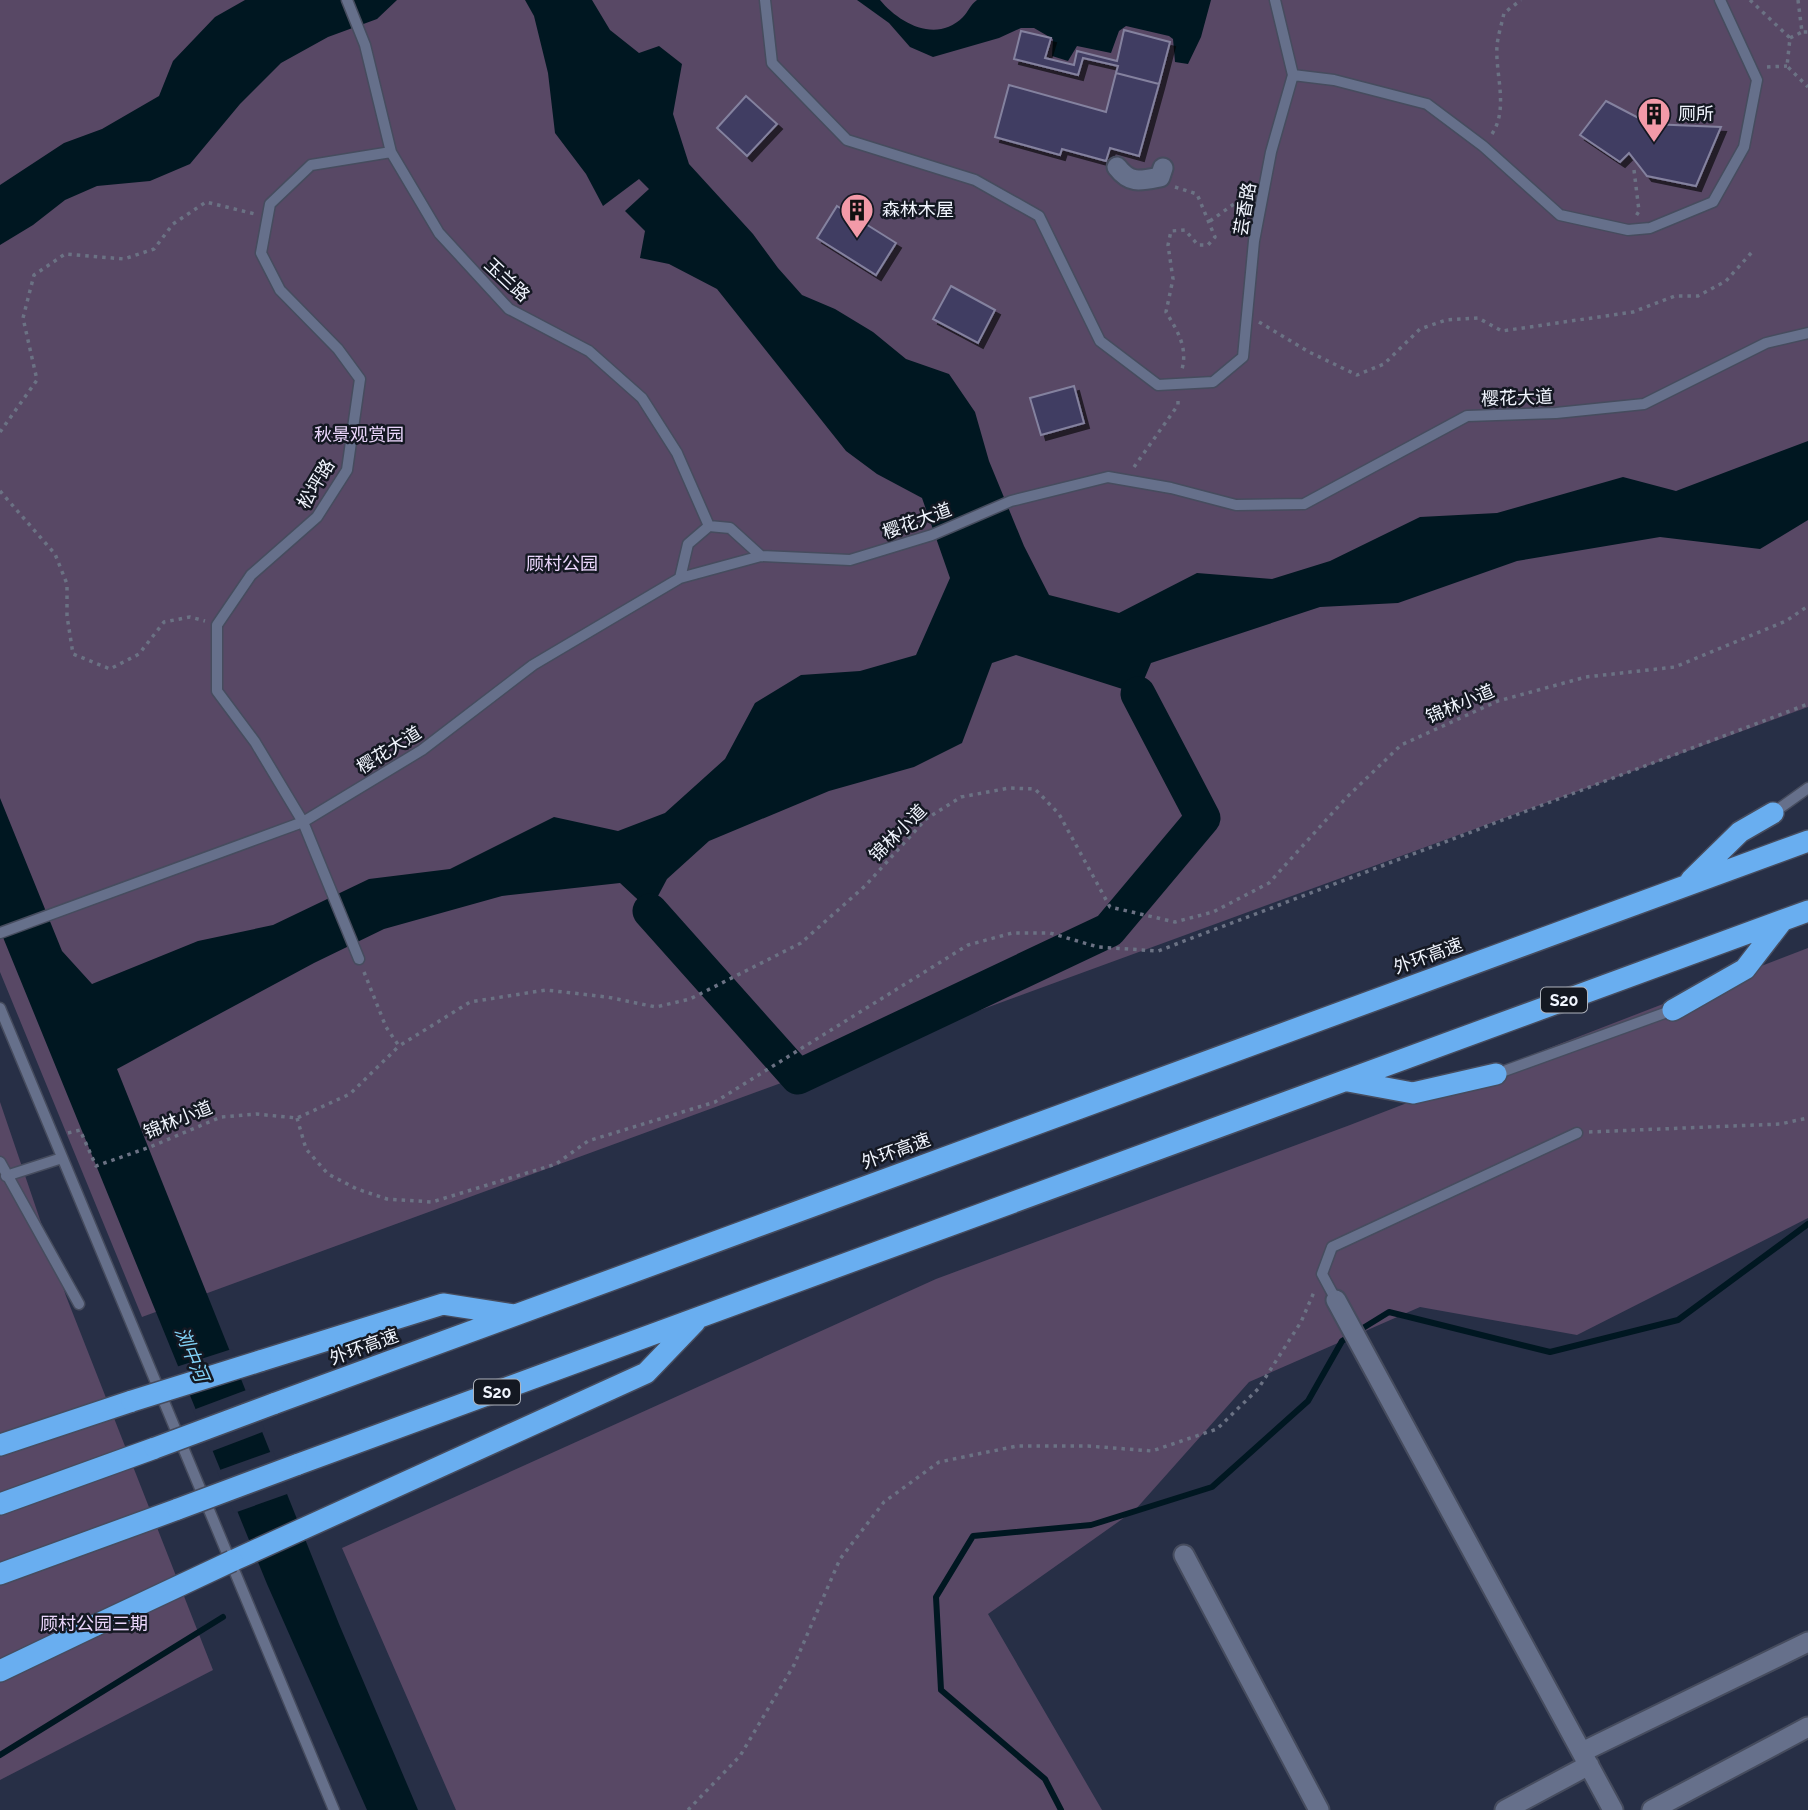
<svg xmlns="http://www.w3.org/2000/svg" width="1808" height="1810" font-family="Raleway,'Noto Sans SC',sans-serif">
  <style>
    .green { fill: #584865 }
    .water { fill: #001721 }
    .pier { fill: #272f46 }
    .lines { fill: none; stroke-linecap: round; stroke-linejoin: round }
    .stream { stroke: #001721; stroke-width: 6 }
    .river { stroke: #001721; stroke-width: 35 }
    .building { fill: #413c62; stroke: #84829f; stroke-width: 2; filter: url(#shadow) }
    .service-casing { stroke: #464c5e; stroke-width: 13 }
    .minor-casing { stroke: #464c5e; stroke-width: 23 }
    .motorway-casing { stroke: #464c5e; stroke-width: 24 }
    .path { stroke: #6b7284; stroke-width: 3.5; stroke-dasharray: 3.5 5; stroke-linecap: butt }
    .service { stroke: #66708b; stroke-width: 10 }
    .minor { stroke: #66708b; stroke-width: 19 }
    .motorway { stroke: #69aef0; stroke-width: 21 }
    .motorway-bridge-casing { stroke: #464c5e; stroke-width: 24; stroke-linecap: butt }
    .motorway-bridge { stroke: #69aef0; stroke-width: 21 }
    .labels { text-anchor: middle; stroke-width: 5; stroke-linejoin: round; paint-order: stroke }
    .shield { fill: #141822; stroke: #afb3bc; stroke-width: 2 }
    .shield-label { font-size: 16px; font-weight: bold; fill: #f1f5fe }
    .poi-label { font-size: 18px; fill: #f1f5fe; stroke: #141822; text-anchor: start }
    .street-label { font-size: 18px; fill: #f1f5fe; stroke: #141822 }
    .park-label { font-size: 18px; fill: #ebd6fc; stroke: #141822 }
    .water-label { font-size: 19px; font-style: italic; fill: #82d2f7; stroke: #141822 }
  </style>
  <defs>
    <filter id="shadow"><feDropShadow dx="5" dy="5" stdDeviation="0" flood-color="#0009"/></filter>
  </defs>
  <rect width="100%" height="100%" fill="#272f46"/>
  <path class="green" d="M0,0H1808V707L142,1317L0,972Z
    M1808,948V1218L1577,1335L1420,1307L1249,1382L1135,1510L988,1614L1102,1810H456L342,1548L936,1279L1350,1125Z
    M0,1102L66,1296L213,1670L0,1780Z"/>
  <path class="water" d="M245,0H397L377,19L328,37L281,63L240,104L190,164L150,181L97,186L65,200L33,225L0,245V185L64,143L102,129L159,96L173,61L215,17Z
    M525,0H592L610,30L639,53L659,46L682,64L673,114L689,164L753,234L778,268L802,295L835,309L873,332L906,359L949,374L975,412L989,461L1024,546L1049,595L1119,613L1197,573L1272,579L1330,561L1420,517L1497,513L1623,477L1676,491L1808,441V520L1760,549L1660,537L1517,561L1398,603L1320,607L1151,663L1138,694L1016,655L992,663L962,743L914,767L829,791L709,841L667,879L650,911L620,883L502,896L384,929L314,963L117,1069L339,1624L418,1810H367L267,1584L0,930V798L62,951L92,984L198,941L273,925L369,879L450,869L554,817L618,831L665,813L725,759L755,703L801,675L860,671L916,655L950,578L922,498L877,474L846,451L717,289L669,264L640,258L645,231L625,211L649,189L639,179L603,206L586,174L555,133L548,73L534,16Z
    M857,0H880C899,23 936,44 963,17C968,12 970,5 977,0H1211L1201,37L1188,64L1175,62L1173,39L1169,36L1126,26L1119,31L1111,53L1077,46L1068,61L1052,56L1053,39L1034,28H1021L999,38L933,57L910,47L889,23Z"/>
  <path class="pier" d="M232,1349L244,1378L187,1396L176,1367Z
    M249,1389L265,1431L210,1452L193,1410Z
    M273,1451L290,1493L234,1513L217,1471Z"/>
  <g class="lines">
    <path class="stream" d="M0,1755L223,1617
      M1061,1810L1045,1779L941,1690L936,1597L973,1536L1091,1525L1212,1487L1308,1401L1342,1341L1389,1312L1550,1352L1678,1320L1808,1224"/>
    <path class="river" d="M650,911L798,1077L1109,930L1203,818L1138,694"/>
  </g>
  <path class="building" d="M1124,30L1170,42L1159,84L1116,73L1118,66L1083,58L1078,75L1014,59L1021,31L1051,38L1045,58L1074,65L1077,51L1117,61Z
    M1116,73L1159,84L1139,156L1110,148L1106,161L1062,149L1060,155L995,137L1009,85L1106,112Z
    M746,96L777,124L747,156L717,128Z
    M1606,101L1650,124L1721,127L1696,186L1647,176L1629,153L1620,162L1580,135Z
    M837,206L896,243L876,275L817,238Z
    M951,286L995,310L978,343L933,319Z
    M1074,386L1084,423L1041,435L1030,398Z"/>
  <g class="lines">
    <defs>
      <path id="service" d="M347,0L365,45L391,152L439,233L509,309L589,351L642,398L677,453L709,526
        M765,0L772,63L847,140L975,180L1039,216L1100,341L1158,385L1213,382L1243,357L1254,241L1271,152L1293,75L1334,80L1427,104L1483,146L1560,215L1628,230L1650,228L1713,202L1744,147L1757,80L1720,0
        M1275,0L1293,75
        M680,578L761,556
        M1773,813L1808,788
        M0,933L303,822L422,750L533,665L680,578L688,544L709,526L730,528L761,556L850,560L932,535L1011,501L1108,477L1171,488L1236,505L1304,504L1467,416L1556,413L1644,404L1766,343L1808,333
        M359,959L303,822L255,742L217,691V625L251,575L317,517L347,470L360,379L338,349L280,290L261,253L270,204L311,165L391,152
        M0,1008L334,1810
        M1496,1074L1673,1010
        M0,1162L79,1304
        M6,1176L62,1158
        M1336,1300L1322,1274L1332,1247L1577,1133"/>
      <path id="minor" d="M1117,167C1130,184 1140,181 1160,177L1163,168
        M1336,1300L1613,1810
        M1184,1555L1319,1810
        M1582,1752L1808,1642
        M1505,1810L1589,1765
        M1652,1810L1808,1727"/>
      <path id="motorway" d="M1691,880L1740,832L1773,813
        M1673,1010L1745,969L1782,921
        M1348,1081L1413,1093L1496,1074
        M260,1361L443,1304L514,1315
        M273,1404L1808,841
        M0,1445L132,1401
        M296,1465L1808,911
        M0,1504L155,1448
        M232,1561L646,1373L695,1322
        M0,1574L178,1509
        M0,1671L96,1625"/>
    </defs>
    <use href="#service" class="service-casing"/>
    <use href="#minor" class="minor-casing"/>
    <use href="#motorway" class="motorway-casing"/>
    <path class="path" d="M1750,0L1790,38L1787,66L1808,87
      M1798,0L1802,32H1808
      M1790,38L1802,32
      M1767,67L1787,66
      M1492,134C1509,108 1495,74 1497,46C1498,35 1502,23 1504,13L1521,0
      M1634,170L1639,211L1636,216
      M1175,187L1197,194L1215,237L1208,245H1198L1185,230L1171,231L1168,245L1173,279L1166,312C1177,330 1188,347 1182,369
      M1210,221L1241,199L1250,198
      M1259,322L1309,352L1357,375L1384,364L1420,329L1446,320L1478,318L1502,331L1633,312L1675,296H1698L1726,281L1752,252
      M0,432L37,380L23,318L34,275L65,254L124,259L154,249L173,224L206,202L255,214
      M1134,467L1178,405V397
      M0,491L55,554L67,584V616L73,654L110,669L139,654L164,622L190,617L205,621
      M364,972L386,1027L399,1046L470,1002L546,990L607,997L656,1007L690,999L801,943L865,886L926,819L961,797L1009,788L1035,789L1059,814L1110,907L1175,922L1213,912L1269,883L1346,798L1401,745L1498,701L1586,677L1675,667L1786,621L1808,606
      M297,1118L306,1149L328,1174L357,1189L387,1199L432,1202L556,1164L588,1141L715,1102L968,945L1012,933H1050L1098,947L1158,951L1808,704
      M1589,1132L1780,1124L1808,1118
      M68,1133L80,1130L96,1166L150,1147L221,1117L256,1114L297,1118L350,1094L399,1046
      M688,1810L740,1756L794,1665L840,1559L884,1502L939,1462L1017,1446H1088L1152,1451L1217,1429L1258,1389L1301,1322L1314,1292"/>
    <use href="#service" class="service"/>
    <use href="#minor" class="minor"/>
    <use href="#motorway" class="motorway"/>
    <defs>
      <path id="motorway-bridge" d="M132,1401L260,1361
        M155,1448L273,1404
        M178,1509L296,1465
        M96,1625L232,1561"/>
    </defs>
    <use href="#motorway-bridge" class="motorway-bridge-casing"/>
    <use href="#motorway-bridge" class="motorway-bridge"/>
  </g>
  <defs>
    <symbol id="building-pin" viewBox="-11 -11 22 30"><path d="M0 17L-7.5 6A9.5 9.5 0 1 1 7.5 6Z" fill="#f39aa8" stroke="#141822"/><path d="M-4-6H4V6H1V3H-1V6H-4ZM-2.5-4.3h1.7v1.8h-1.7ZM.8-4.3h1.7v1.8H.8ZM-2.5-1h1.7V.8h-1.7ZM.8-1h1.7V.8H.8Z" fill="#111"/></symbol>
  </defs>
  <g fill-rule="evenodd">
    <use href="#building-pin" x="1635" y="95" width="38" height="52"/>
    <use href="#building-pin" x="838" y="191" width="38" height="52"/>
  </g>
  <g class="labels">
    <g class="shield">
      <rect x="1541" y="987.5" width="46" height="25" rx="5"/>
      <rect x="474" y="1379.5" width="46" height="25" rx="5"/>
    </g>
    <g class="shield-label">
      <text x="1564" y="1006">S20</text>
      <text x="497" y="1398">S20</text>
    </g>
    <g class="poi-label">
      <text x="1678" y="120">厕所</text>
      <text x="882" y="216">森林木屋</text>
    </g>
    <g class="street-label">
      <text transform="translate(1245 209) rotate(-80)" y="6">芸香路</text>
      <text transform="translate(507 280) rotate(43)" y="6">玉兰路</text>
      <text transform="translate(1517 398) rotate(-2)" y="6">樱花大道</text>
      <text transform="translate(316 484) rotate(-59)" y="6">松坪路</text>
      <text transform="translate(917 521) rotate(-20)" y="6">樱花大道</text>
      <text transform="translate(1460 704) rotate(-23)" y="6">锦林小道</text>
      <text transform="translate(389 750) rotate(-32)" y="6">樱花大道</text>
      <text transform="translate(898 833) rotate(-45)" y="6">锦林小道</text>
      <text transform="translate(1428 956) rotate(-20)" y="6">外环高速</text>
      <text transform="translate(178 1120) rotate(-22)" y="6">锦林小道</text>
      <text transform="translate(896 1151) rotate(-20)" y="6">外环高速</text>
      <text transform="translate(364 1347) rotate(-20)" y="6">外环高速</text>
    </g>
    <g class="park-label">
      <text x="359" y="441">秋景观赏园</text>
      <text x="562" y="570">顾村公园</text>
      <text x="94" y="1630">顾村公园三期</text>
    </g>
    <g class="water-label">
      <text transform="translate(192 1354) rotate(67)" y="7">浏中河</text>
    </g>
  </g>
</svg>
